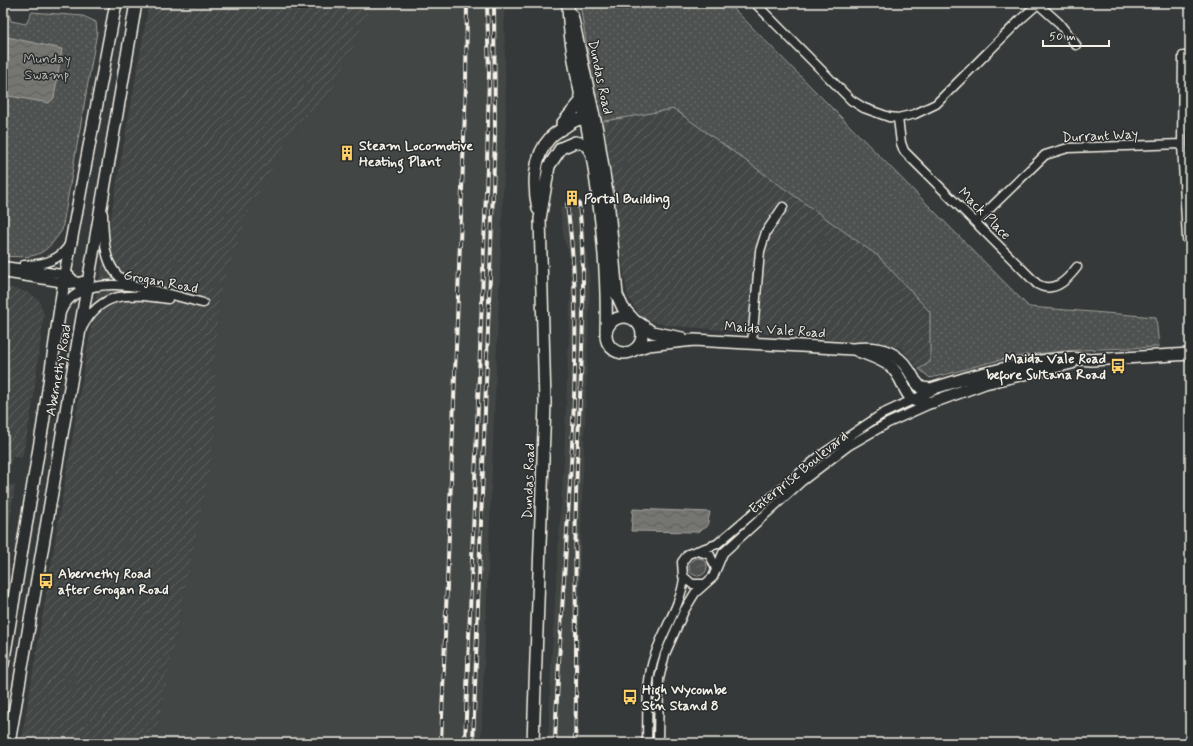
<svg xmlns="http://www.w3.org/2000/svg" width="1193" height="746" font-family="Mynerve,sans-serif">
  <style>
    .built { fill: #434645 }
    .industrial { fill: url(#industrial-furrows) }
    .grass { fill: url(#grass-tufts); stroke: #a1a19c }
    .park { fill: url(#park-dots); stroke: #a1a19c }
    .water { fill: url(#water-waves); stroke: #a8a7a1 }
    .lines { fill: none; stroke-linecap: round; stroke-linejoin: round }
    .street-casing { stroke: #f4f1e8; stroke-width: 11 }
    .secondary-casing { stroke: #f4f1e8; stroke-width: 14 }
    .street { stroke: #2a2d2e; stroke-width: 8 }
    .secondary { stroke: #2a2d2e; stroke-width: 11 }
    .rail-casing { stroke: #f4f1e8; stroke-width: 4 }
    .rail { stroke: #2a2d2e; stroke-width: 2.5; stroke-dasharray: 8; stroke-linecap: butt }
    .labels { text-anchor: middle; stroke-width: 3; stroke-linejoin: round; paint-order: stroke }
    .park-label { font-size: 14px; fill: #bab9b2; stroke: #2a2d2e }
    .street-label { font-size: 14px; fill: #f4f1e8; stroke: #2a2d2e }
    .poi-label { font-size: 14px; font-weight: bold; fill: #f4f1e8; stroke: #2a2d2e; text-anchor: start }
  </style>
  <defs>
    <pattern id="industrial-furrows" width="10" height="10" patternUnits="userSpaceOnUse"><rect width="10" height="10" fill="#434645"/><path d="M-1 1l2-2M0 10L10 0M9 11l2-2" fill="none" stroke="#5f6160"/></pattern>
    <pattern id="grass-tufts" width="24" height="20" patternUnits="userSpaceOnUse"><rect width="24" height="20" fill="#4e514f"/><path d="M3 7l-1-3M5 7V3M7 7l1-3M15 17l-1-3M17 17v-4M19 17l1-3" fill="none" stroke="#686a68"/></pattern>
    <pattern id="park-dots" width="8" height="8" patternUnits="userSpaceOnUse"><rect width="8" height="8" fill="#4e514f"/><path d="M2 2h.1M6 6h.1" fill="none" stroke="#686a68" stroke-width="1.8" stroke-linecap="round"/></pattern>
    <pattern id="water-waves" width="16" height="10" patternUnits="userSpaceOnUse"><rect width="16" height="10" fill="#757572"/><path d="M0 5q4-4 8 0t8 0" fill="none" stroke="#5f5e5c"/></pattern>
  </defs>
  <rect width="100%" height="100%" fill="#363939"/>
  <filter id="ink" filterUnits="userSpaceOnUse"><feTurbulence type="fractalNoise" baseFrequency=".025" numOctaves="2"/><feDisplacementMap in="SourceGraphic" scale="8" xChannelSelector="R" yChannelSelector="G"/><feConvolveMatrix kernelMatrix="1 2 1 2 8 2 1 2 1" color-interpolation-filters="sRGB"/></filter>
  <g filter="url(#ink)">
    <path class="built" d="M371,3H504L506,121L481,743H154L215,443V354L220,292L251,206L287,141L330,95L355,44Z
      M582,206L590,285L580,557V657L577,743H548L551,666L564,459L571,286L569,253L564,240L560,208Z"/>
    <path class="industrial" d="M60,3H104L102,10Z
      M149,3H371L355,44L330,95L287,141L251,206L220,292L215,354V443L154,743H21L92,322Z
      M674,109L878,256L930,312V362L919,369L901,348L884,344L665,325L642,318L628,297L599,122Z
      M3,287L21,290L31,294L39,300L44,314L31,415L22,458L12,456L7,484L15,486L3,566Z"/>
    <path class="grass" d="M689 567a9 9 0 1 1 18 0a9 9 0 1 1-18 0Z"/>
    <path class="park" d="M590,3H728L1029,307L1156,317L1159,347C1109,349 1058,349 1009,358C983,363 956,373 930,378L919,369L930,362V312L878,256L674,109L599,122L580,4Z
      M3,4L6,5L11,21L26,24L32,12L83,16L96,22L97,32L62,230C43,258 35,258 3,256Z"/>
    <path class="water" d="M3,36L62,49L54,98L49,103L3,95Z
      M633,509L710,512L707,527L697,532L631,531Z"/>
    <g class="lines">
      <defs>
        <path id="street" d="M755,3L851,100L864,108L889,117L898,118L915,114L936,104L1021,19L1039,3
          M1038,4L1058,22L1076,45
          M1190,56H1183L1182,144L1187,239H1190
          M898,118L901,143L904,151L1037,284C1054,294 1067,280 1077,267
          M103,214C104,241 103,273 132,285
          M976,222L1045,155L1068,148L1182,144
          M24,265C42,265 61,261 70,243
          M3,266L69,275L77,283L83,294
          M3,273L71,284L82,281
          M61,312C83,263 165,294 203,303
          M82,328C102,289 131,294 168,299
          M752,343L760,251L766,232L783,207
          M698,551L710,555L716,569
          M705,584H692L683,576L682,562L688,554L717,544L821,455L882,414L934,390
          M647,743C648,715 645,682 655,655C664,628 681,605 684,578
          M658,743L659,679L665,654L684,611L695,593L713,577L723,553L802,481L848,446L888,423L930,404"/>
        <path id="secondary" d="M568,3C569,47 580,89 588,132C600,199 608,265 606,332
          M572,15L598,135L608,199L617,295L623,308L633,319
          M562,124L581,101
          M538,209C533,186 533,156 550,138C554,133 560,130 565,127C573,121 580,117 590,120
          M606 335a18 18 0 1 1 36 0a18 18 0 1 1-36 0Z
          M639,323L652,332L682,338
          M636,349L648,345L694,340L853,349C883,346 900,352 914,379
          M856,350C867,355 880,358 890,366C909,381 900,407 933,402L985,383L1072,363
          M916,382L921,388L931,389L973,376L1031,362L1069,358L1091,360L1190,354
          M3,664L43,424L65,274L116,3
          M9,743L136,3
          M533,743L545,403L540,219L549,166L561,148L575,142L585,144L591,152"/>
      </defs>
      <use href="#street" class="street-casing"/>
      <use href="#secondary" class="secondary-casing"/>
      <use href="#street" class="street"/>
      <use href="#secondary" class="secondary"/>
      <defs>
        <path id="rail" d="M441,743L466,84L467,3
          M465,743L487,167L489,73L487,3
          M473,743L495,135L494,3
          M555,743C559,637 568,532 573,427C576,351 578,280 567,204
          M575,743C578,662 574,580 576,499C578,399 589,303 579,203"/>
      </defs>
      <use href="#rail" class="rail-casing"/>
      <use href="#rail" class="rail"/>
    </g>
  </g>
  <defs>
    <symbol id="building-bare" viewBox="-9 -9 18 18"><path d="M-4-6H4V6H1V3H-1V6H-4ZM-2.5-4.3h1.7v1.8h-1.7ZM.8-4.3h1.7v1.8H.8ZM-2.5-1h1.7V.8h-1.7ZM.8-1h1.7V.8H.8Z" fill="#ffd166" stroke="#2a2d2e" stroke-width="2.5" paint-order="stroke"/></symbol>
    <symbol id="bus-bare" viewBox="-9 -9 18 18"><path d="M-5-6H5V4H4V6H2V4H-2V6H-4V4H-5ZM-3.5-4V0h7V-4ZM-3.5 1.2v1.5H-2V1.2ZM2 1.2v1.5H3.5V1.2Z" fill="#ffd166" stroke="#2a2d2e" stroke-width="2.5" paint-order="stroke"/></symbol>
  </defs>
  <g fill-rule="evenodd">
    <use href="#building-bare" x="336" y="142" width="22" height="22"/>
    <use href="#building-bare" x="561" y="187" width="22" height="22"/>
    <use href="#bus-bare" x="1107" y="355" width="22" height="22"/>
    <use href="#bus-bare" x="35" y="570" width="22" height="22"/>
    <use href="#bus-bare" x="619" y="686" width="22" height="22"/>
  </g>
  <g class="labels">
    <g class="park-label">
      <text x="47" y="63">Munday<tspan x="47" dy="16">Swamp</tspan></text>
    </g>
    <g class="street-label">
      <text transform="translate(601 77) rotate(78)" y="5">Dundas Road</text>
      <text transform="translate(1100 135) rotate(-3)" y="5">Durrant Way</text>
      <text transform="translate(985 213) rotate(45)" y="5">Mack Place</text>
      <text transform="translate(161 281) rotate(11)" y="5">Grogan Road</text>
      <text transform="translate(775 329) rotate(4)" y="5">Maida Vale Road</text>
      <text transform="translate(58 370) rotate(-80)" y="5">Abernethy Road</text>
      <text transform="translate(798 472) rotate(-39)" y="5">Enterprise Boulevard</text>
      <text transform="translate(528 481) rotate(-88)" y="5">Dundas Road</text>
    </g>
    <g class="poi-label">
      <text x="359" y="150">Steam Locomotive<tspan x="359" dy="16">Heating Plant</tspan></text>
      <text x="584" y="203">Portal Building</text>
      <text x="1106" y="363" text-anchor="end">Maida Vale Road<tspan x="1106" dy="16">before Sultana Road</tspan></text>
      <text x="58" y="578">Abernethy Road<tspan x="58" dy="16">after Grogan Road</tspan></text>
      <text x="642" y="694">High Wycombe<tspan x="642" dy="16">Stn Stand 8</tspan></text>
    </g>
  </g>
  <rect width="1193" height="746" fill="none" stroke="#2a2d2e" stroke-width="16"/>
  <rect x="8" y="8" width="1177" height="730" fill="none" stroke="#f4f1e8" stroke-width="1.5" filter="url(#ink)"/>
  <path d="M1043 40v6h66v-6" fill="none" stroke="#f4f1e8" stroke-width="2"/>
  <text x="1049" y="40" font-size="12" fill="#f4f1e8" stroke="#2a2d2e" stroke-width="3" paint-order="stroke">50 m</text>
</svg>
